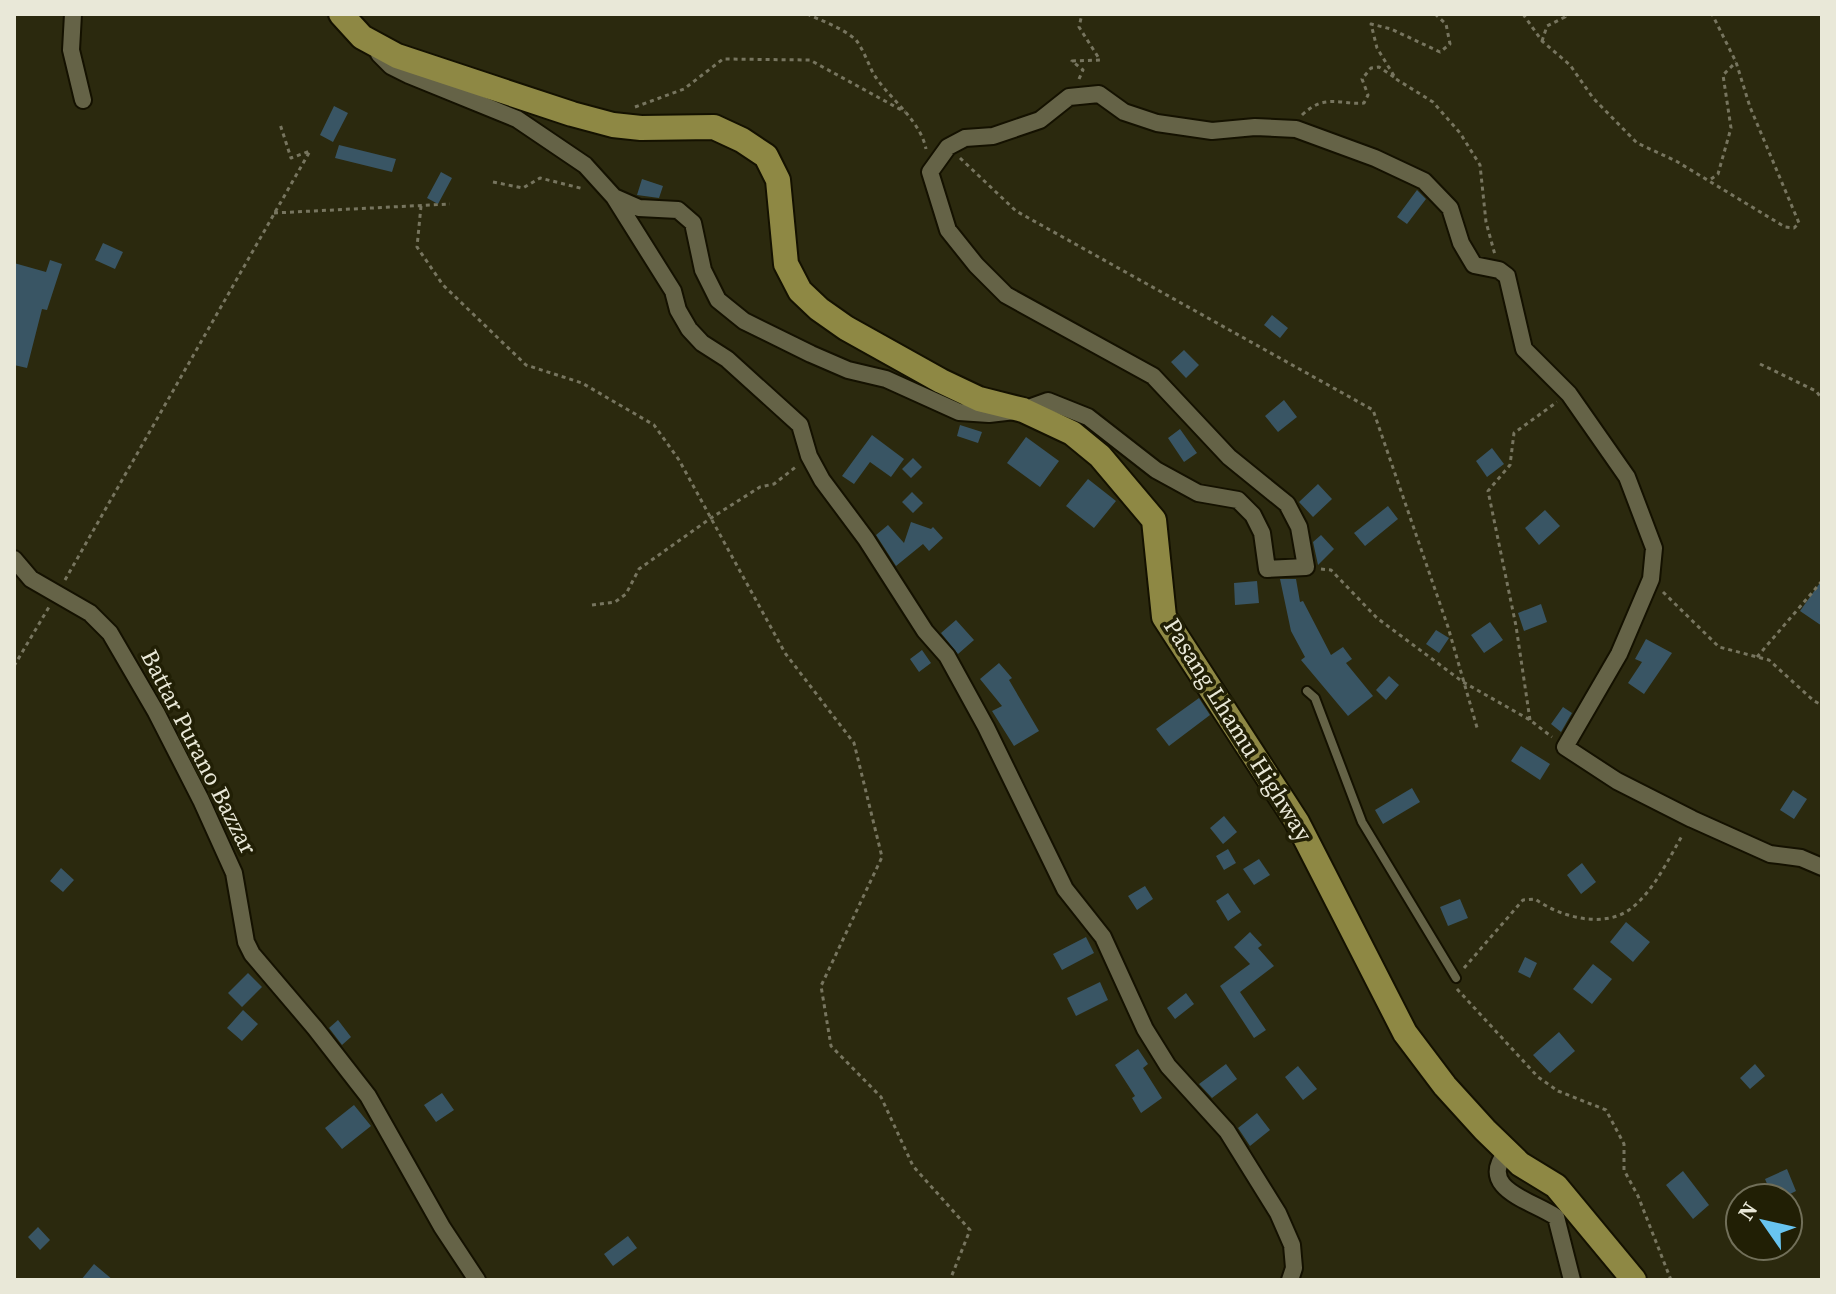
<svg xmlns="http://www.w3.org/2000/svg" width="1836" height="1294" font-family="'Source Serif 4',serif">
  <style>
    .building { fill: #395564 }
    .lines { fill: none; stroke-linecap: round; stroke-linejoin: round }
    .service-casing { stroke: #141100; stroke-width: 12 }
    .minor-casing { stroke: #141100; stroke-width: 20 }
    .primary-casing { stroke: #141100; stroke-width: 28 }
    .path { stroke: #77755f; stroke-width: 3; stroke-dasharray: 4 4; stroke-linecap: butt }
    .service { stroke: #656347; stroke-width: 8 }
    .minor { stroke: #656347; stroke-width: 16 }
    .primary { stroke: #8e8844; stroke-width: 24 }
    .labels { text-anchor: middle; stroke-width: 7; stroke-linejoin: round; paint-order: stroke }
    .street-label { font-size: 24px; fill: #e9e8d8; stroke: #211f05 }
  </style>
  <rect width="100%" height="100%" fill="#2b290e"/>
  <path class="building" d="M334,106L348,113L333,142L320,135Z
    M339,145L396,159L392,172L335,158Z
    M441,172L452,178L438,204L427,198Z
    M642,179L663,186L659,198L637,195Z
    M1417,190L1426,199L1407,224L1397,217Z
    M103,243L123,252L115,269L95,260Z
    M50,260L62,264L47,310L42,309L27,368L14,365V263L46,272Z
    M1272,315L1288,328L1280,338L1264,325Z
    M1184,350L1199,365L1186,378L1171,362Z
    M1284,400L1297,417L1278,432L1265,416Z
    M960,425L982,432L978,443L957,436Z
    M1180,429L1197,453L1184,462L1168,438Z
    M872,435L904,459L891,477L870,462L854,484L842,476Z
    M1026,437L1059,461L1040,487L1007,463Z
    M1492,448L1504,464L1487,477L1476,461Z
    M913,458L922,467L911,478L902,469Z
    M1088,479L1116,501L1094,528L1066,506Z
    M1318,484L1332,499L1313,517L1299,502Z
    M912,492L923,503L913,513L902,502Z
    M1388,506L1398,519L1365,546L1354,533Z
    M1545,510L1560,526L1539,545L1525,528Z
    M911,522L931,529L933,527L943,538L929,551L923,544L896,566L876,535L888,525L904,543Z
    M1321,535L1334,549L1318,565L1313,542Z
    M1280,579H1296L1300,602L1303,601L1331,655L1343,647L1352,659L1346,663L1373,696L1348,716L1301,660L1305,657L1291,631Z
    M1822,580V626L1800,611Z
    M1257,581L1259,603L1235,605L1234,583Z
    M1541,604L1547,622L1524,631L1518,613Z
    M956,620L974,640L958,654L941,633Z
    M1490,622L1503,640L1484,653L1471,635Z
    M1436,630L1449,638L1439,653L1426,644Z
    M1646,639L1672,653L1644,694L1628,683L1642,662L1635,659Z
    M922,650L931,663L919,672L910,659Z
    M999,663L1012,678L1009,680L1039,731L1014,746L992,711L1002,706L980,679Z
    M1389,676L1399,685L1386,700L1376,690Z
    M1199,698L1210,715L1169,746L1156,729Z
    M1563,707L1572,713L1561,732L1551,724Z
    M1521,746L1550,764L1540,780L1511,761Z
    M1412,788L1420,802L1383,824L1375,810Z
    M1793,790L1807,799L1794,819L1780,810Z
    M1224,816L1237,832L1223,844L1210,828Z
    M1228,849L1236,863L1224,870L1216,856Z
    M1259,859L1270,875L1254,885L1243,869Z
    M1582,863L1596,882L1581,894L1567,875Z
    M61,868L74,880L63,892L50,881Z
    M1145,886L1153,899L1137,910L1128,896Z
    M1228,893L1241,912L1228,921L1216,901Z
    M1460,899L1468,918L1448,926L1440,907Z
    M1626,922L1650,942L1633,962L1610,942Z
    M1250,932L1262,945L1258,948L1274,966L1240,992L1266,1030L1254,1038L1220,986L1250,964L1234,947Z
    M1086,937L1094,953L1062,970L1053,954Z
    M1525,957L1537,963L1530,978L1518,972Z
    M1593,964L1612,979L1592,1004L1573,989Z
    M248,973L262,987L242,1007L228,993Z
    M1100,982L1108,1000L1076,1016L1067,998Z
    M1186,993L1194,1004L1175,1019L1167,1008Z
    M243,1010L258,1024L242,1041L227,1028Z
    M338,1020L351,1037L342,1045L329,1028Z
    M1559,1032L1575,1051L1550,1073L1533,1055Z
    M1138,1049L1148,1064L1143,1068L1162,1098L1141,1113L1132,1098L1135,1096L1115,1065Z
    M1226,1064L1237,1079L1212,1098L1199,1084Z
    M1755,1064L1765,1076L1750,1089L1740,1078Z
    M1298,1066L1317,1089L1303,1100L1285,1077Z
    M442,1093L454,1110L436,1122L424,1105Z
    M354,1105L371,1126L342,1149L325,1128Z
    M1257,1113L1270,1130L1250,1146L1238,1128Z
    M1787,1169L1796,1191L1782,1198H1773L1765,1179Z
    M1683,1171L1709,1205L1693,1219L1666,1185Z
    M38,1227L50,1240L40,1250L28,1237Z
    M628,1236L637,1248L613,1266L604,1254Z
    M94,1264L113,1280H81Z"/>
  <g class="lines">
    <defs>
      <path id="service" d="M1307,691L1315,698L1362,822L1456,978"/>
      <path id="minor" d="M73,14L71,50L83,100
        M379,54L391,66L409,75L517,119L585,165L614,197L639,208L678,210L693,223L703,270L718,300L744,321L811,354L848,370L886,379L959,412L989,414L1023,410L1048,401L1088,417L1156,470L1198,493L1238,500L1253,515L1262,533L1267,569L1306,567L1299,527L1287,504L1229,457L1153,376L1006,295L976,265L948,230L930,172L948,147L965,138L993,136L1040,120L1069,97L1099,94L1124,112L1157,123L1212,131L1255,127L1296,129L1375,158L1424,181L1450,208L1461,243L1474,265L1499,270L1507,276L1524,349L1569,394L1627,477L1654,548L1651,579L1619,654L1565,747L1617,781L1692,819L1770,854L1801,858L1822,867
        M614,197L673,291L678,310L689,329L702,343L727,359L800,425L809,456L822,480L866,539L925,631L947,656L986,727L1065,889L1103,937L1145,1029L1168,1066L1227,1131L1278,1213L1292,1245L1294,1268L1290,1280
        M14,559L31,579L90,613L110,633L156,712L201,800L234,873L246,942L252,954L315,1028L368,1096L442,1227L477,1280
        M1507,1151C1476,1189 1531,1200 1556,1217L1572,1280"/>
      <path id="primary" d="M341,14L362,37L397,56L572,114L613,125L641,128L714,127L742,140L766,156L778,180L786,264L800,291L819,309L846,328L941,381L979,399L1023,410L1072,433L1100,456L1154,520L1164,617L1297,822L1405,1033L1445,1086L1485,1130L1520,1164L1556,1186L1634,1280"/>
    </defs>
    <use href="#service" class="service-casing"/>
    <use href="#minor" class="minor-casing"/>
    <use href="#primary" class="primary-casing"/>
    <path class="path" d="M807,14C822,21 843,28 856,40C863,49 868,63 873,73C888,98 920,119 926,149
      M1435,14L1446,24L1450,44L1440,52L1391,29L1371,24L1377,48L1396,79L1433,102L1460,133L1480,165L1486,222L1495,255
      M1523,14L1542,41L1570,65L1593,98L1637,143L1676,161L1785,227L1794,228L1799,223L1750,107L1736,62L1712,14
      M1542,41L1547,26L1565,17L1564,14
      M1079,79L1083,70L1072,61L1100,60L1079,27L1082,14
      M635,107L684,89L723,59L810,60L905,112
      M1302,115C1325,93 1340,105 1364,103L1368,95L1362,79L1371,68L1379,67L1394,77
      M960,158L1016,211L1373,410L1448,627L1478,731
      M1711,179L1718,174L1731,128L1723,75L1736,62
      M493,182L523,188L540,178L584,189
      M421,206L417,247L443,285L526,365L582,383L654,425L679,460L785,653L854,743L882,857L821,986L831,1046L881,1097L913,1166L970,1230L950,1280
      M274,213L450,204
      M1760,364L1816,391L1822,399
      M1321,569L1331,570L1377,618L1463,682L1530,720L1552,737
      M65,580L310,151L291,158L280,124
      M1663,592L1719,647L1769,660L1814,701L1822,705
      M592,605L615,602L626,594L639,569L711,518L760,487L774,484L797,466
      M1757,657L1822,581
      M14,666L49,607
      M1530,720L1516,626L1488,491L1510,465L1514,433L1557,402
      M1464,968L1523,900L1535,899C1559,916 1601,929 1629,910C1653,893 1669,858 1683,834
      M1457,989L1538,1077L1558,1091L1606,1110L1624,1144V1170L1638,1196L1671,1280"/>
    <use href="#service" class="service"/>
    <use href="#minor" class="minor"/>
    <use href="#primary" class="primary"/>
  </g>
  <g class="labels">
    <g class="street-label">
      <text transform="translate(1238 730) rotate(58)" y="8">Pasang Lhamu Highway</text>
      <text transform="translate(199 752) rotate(63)" y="8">Battar Purano Bazzar</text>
    </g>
  </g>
  <rect width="1836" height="1294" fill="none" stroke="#e9e8d8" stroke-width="32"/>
  <g transform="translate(1764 1222) rotate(304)"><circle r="38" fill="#211f05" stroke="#716f59" stroke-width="2"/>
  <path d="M0-6L14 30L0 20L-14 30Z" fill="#68c4f0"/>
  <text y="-12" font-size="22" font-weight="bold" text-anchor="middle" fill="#e9e8d8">N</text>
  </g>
</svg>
